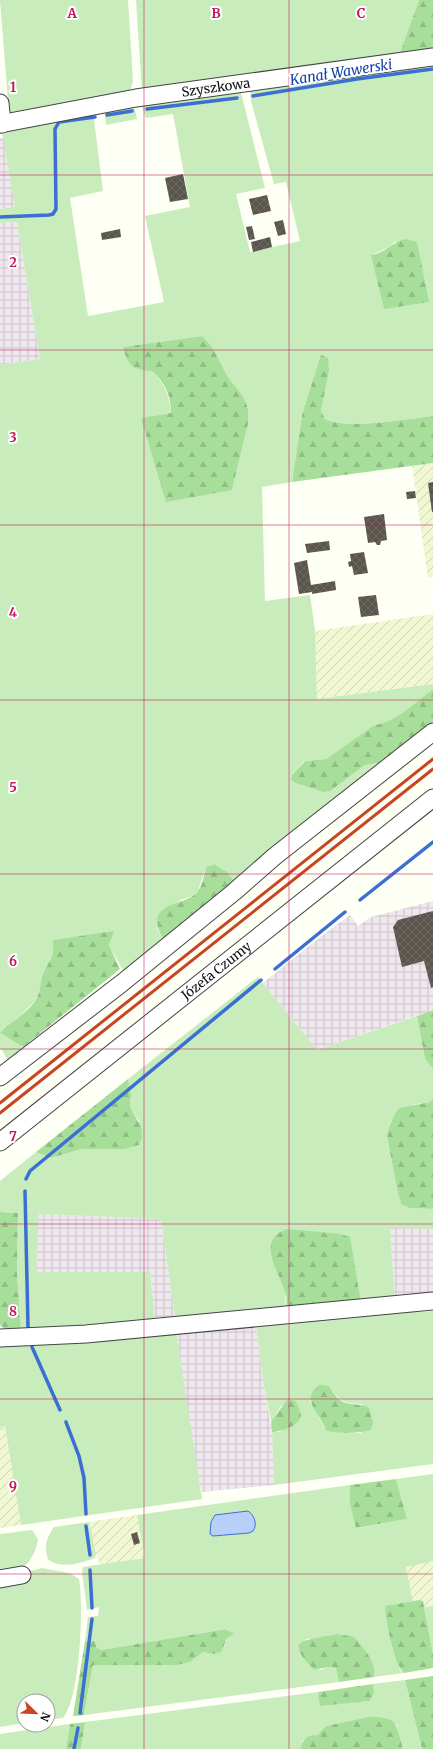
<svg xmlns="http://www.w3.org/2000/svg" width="433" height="1749" font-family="Merriweather,serif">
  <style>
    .industrial { fill: url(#industrial-grid) }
    .farmland { fill: url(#farmland-furrows) }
    .grass { fill: #c8ecbc; fill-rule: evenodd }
    .forest { fill: url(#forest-firs) }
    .water { fill: #b7cff9; stroke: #3b6fd3 }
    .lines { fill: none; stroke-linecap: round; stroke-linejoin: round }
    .stream { stroke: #3b6fd3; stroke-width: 3.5 }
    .building { fill: url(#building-cross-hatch) }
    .minor-casing { stroke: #444; stroke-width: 19 }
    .minor { stroke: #fff; stroke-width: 17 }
    .rail { stroke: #c94521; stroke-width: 3 }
    .grid { fill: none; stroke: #c2185b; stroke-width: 1; stroke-opacity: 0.55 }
    .labels { text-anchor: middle; stroke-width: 4; stroke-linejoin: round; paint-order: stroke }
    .street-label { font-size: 13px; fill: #111; stroke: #fff }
    .water-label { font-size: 14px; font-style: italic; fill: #1341aa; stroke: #fff }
    .grid-label { font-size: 13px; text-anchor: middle; font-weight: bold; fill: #c2185b; stroke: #fff; stroke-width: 4; stroke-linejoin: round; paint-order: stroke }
  </style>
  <defs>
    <pattern id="industrial-grid" width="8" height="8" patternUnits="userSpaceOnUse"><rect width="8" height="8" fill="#efe6ee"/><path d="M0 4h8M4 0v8" fill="none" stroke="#ccc4cb"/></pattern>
    <pattern id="farmland-furrows" width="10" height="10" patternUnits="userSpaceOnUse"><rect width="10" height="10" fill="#f1f7d3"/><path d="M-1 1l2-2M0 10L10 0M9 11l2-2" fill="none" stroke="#ced3b4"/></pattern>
    <pattern id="forest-firs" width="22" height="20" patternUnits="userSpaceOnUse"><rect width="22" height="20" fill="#a7de9a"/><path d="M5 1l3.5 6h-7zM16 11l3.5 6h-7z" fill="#8fbd84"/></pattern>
    <pattern id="building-cross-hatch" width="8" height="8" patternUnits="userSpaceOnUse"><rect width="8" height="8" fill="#5a554d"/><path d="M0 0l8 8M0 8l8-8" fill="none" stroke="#6d6962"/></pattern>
  </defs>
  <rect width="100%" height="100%" fill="#fefff5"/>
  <path class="industrial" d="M4,137L15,208L0,209V138Z
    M17,222L40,359L0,365V223Z
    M433,901V1010L317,1050L263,983L319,938L350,915L358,926L371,917Z
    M38,1214L161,1219L175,1317L155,1319L150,1272H36Z
    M390,1227L433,1229V1297L395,1300Z
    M256,1326L264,1387L272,1432L274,1485L202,1492L198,1478L176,1331Z"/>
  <path class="farmland" d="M433,463V577L428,578L412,466Z
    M433,614V684L317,699L315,631Z
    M5,1426L21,1525L0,1528V1427Z
    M137,1515L145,1558L100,1565L96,1554L89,1522Z
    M433,1561V1606L424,1607L423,1601L419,1600L413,1601L406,1566Z"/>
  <path class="grass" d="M0,0H128L133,81L130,93L9,113Z
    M136,0H419L400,53L142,92Z
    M433,64V416C406,419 347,430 325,419L321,411L329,371L310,393L302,415L292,482L262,487L265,601L310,595L315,631L317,699L433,684V689L405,711L391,720L373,726L326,759L304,761L292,775L295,783L323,792L349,777L365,765L386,762L234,881C228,874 224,868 215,864L206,867L198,891L192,896L181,900L158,918V929L163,939L126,976L109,945L113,931L54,955L44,972L39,994L33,1003L22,1014L0,1033V365L40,359L17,222L0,223V209L15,207L2,131L93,112L103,191L70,198L88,316L164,302L145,216L190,207L173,114L146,118L141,104L240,89L265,188L236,194L250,252L300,241L286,182L274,184L251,101L250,89ZM396,241L384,309L372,255L389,247ZM202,336C216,348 219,363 229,378C234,386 243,393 246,403C249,411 249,416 248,424L232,490L141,418L171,413C169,378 147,367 123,347Z
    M134,105L137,119L106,125L104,109Z
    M258,977L317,1050L417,1016L425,1059L433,1069V1097L430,1102L412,1105L391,1121L387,1136L398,1194L402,1203L411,1208L433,1209V1229L390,1228L395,1300L361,1303L285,1292L286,1309L175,1317L161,1219L39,1214L36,1272H150L155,1319L21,1330L17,1273L18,1213L0,1212V1181L36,1152L51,1158L82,1149H124L139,1121L130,1106L131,1095L128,1079Z
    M0,1033L23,1047L8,1061L2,1050L0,1049Z
    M418,1309L420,1312L433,1311V1464L274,1485L272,1432H280L301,1414L296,1401L281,1406L271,1421L264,1387L256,1326ZM329,1386C340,1401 343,1404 362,1404L361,1433C349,1431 337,1434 326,1431L310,1401Z
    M176,1331L202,1499L21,1525L5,1426L0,1427V1345Z
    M433,1474V1561L406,1567L413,1601L385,1606L400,1670L404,1673L374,1677C376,1665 368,1653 360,1645C355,1640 344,1637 337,1634L318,1639H306L300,1655L320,1670L331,1666L336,1668L339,1682L84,1715L93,1665H177L190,1662L203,1652L213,1654L224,1646L230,1631L226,1629L101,1650L97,1648L95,1641H85L88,1617L98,1616L99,1607L87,1610L82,1572L83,1567L145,1558L137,1515L350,1485V1504L357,1528L407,1519L396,1479ZM248,1511L253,1516V1531L249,1533L213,1536L211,1522L216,1515Z
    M89,1522L96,1554L95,1558C81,1563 60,1570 48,1559C44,1546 46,1539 54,1527Z
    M32,1530L38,1539C37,1549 30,1565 20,1569C14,1571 6,1571 0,1572V1534Z
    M42,1568L69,1573L79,1579C84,1606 80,1698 63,1718L48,1720V1701H24V1723L0,1727V1586L27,1583L26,1575L31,1571Z
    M433,1606V1654L424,1607Z
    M405,1680L422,1749H403L397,1725L368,1717L326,1726L317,1735L303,1740L300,1749H81L85,1722L318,1692L321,1705L370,1701L374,1693L373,1684Z
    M70,1724L66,1749H0V1734Z"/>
  <path class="forest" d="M419,0H433V48L400,53Z
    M405,239L417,242L429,302L384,309L371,255C383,254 393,242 405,239Z
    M202,336C216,348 219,363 229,378C234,386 243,393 246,403C249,411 249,416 248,424L232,490L166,502L141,418L171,413C171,395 165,383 152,371C132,370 128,365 123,347Z
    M321,355L328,358L329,371L321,411L325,419C347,430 406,419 433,416V463L292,482L302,415Z
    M433,689V722L386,762L365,765L330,791L323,792L295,783L291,780L292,775L305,761L326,759L373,726L391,720L405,711Z
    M215,864L227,872L234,881L163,939C142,899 184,909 198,891C203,884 204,875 206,867Z
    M114,931L109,945L120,969L23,1047L0,1033C12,1020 33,1011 39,993C41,986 41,978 44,972C52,955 54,960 53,940Z
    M433,1010V1069L425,1059L417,1016Z
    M128,1079L131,1095L130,1106L141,1127L142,1137L139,1145L124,1149H82L51,1158L36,1152Z
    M433,1097V1209L410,1208L402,1204L398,1194L387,1136C389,1125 393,1117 399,1108L430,1102Z
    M0,1212L18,1213L17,1273L21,1330L7,1331L0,1325Z
    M287,1229L340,1234L350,1237L361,1303L286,1309C286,1305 287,1300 286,1296C282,1274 253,1241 287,1229Z
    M319,1385L329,1386C332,1390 335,1396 339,1399C347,1407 360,1402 369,1408L373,1423L371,1430C360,1433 337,1434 326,1431C321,1413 299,1401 319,1385Z
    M288,1399L296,1401C297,1405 300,1409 301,1414C302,1425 281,1432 272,1432L271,1421Z
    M396,1479L407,1519L356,1528L350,1504V1485Z
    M419,1600L423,1601L424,1607L433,1654V1668L404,1673C394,1665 386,1620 385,1606Z
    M226,1629L234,1634L227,1638L221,1652L213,1654L203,1652L190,1662L177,1665H93L84,1715L73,1716L85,1641H95L97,1648L101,1650Z
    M337,1634L354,1637C363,1648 377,1661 374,1677L339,1682L336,1668C329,1665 321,1670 313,1669C307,1660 297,1656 299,1644C309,1637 324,1638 337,1634Z
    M433,1676V1749H422L405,1680Z
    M373,1684L374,1693L370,1701L320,1706L318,1692Z
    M368,1717C398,1717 396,1722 403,1749H300C303,1739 307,1735 317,1735L326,1726Z
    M85,1722L81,1749H66L70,1724Z"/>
  <path class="water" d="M248,1511C254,1515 258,1524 253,1531L249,1533L213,1536L210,1534L211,1522L215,1515Z"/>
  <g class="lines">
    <path class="stream" d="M253,96L357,79L433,69
      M147,109L237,98
      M107,115L132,111
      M0,217L49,215L53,214L56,209L55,129L59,122L95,117
      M360,900L433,842
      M275,969L345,912
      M26,1179L30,1171L261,980
      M25,1191L28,1327
      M32,1347L60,1410
      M66,1422L79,1456L84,1478L86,1514
      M86,1526L90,1555
      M90,1570L92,1608
      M80,1713L92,1619
      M74,1749L78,1728"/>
  </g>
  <path class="building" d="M183,174L188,199L170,202L165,178Z
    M267,195L271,211L253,215L249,199Z
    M283,220L286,234L278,236L274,222Z
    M252,226L255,239L249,240L246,227Z
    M120,229L121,237L102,240L101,233Z
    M270,237L272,247L253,252L251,242Z
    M433,482V512H432L428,483Z
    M415,491L416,498L407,499L406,492Z
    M384,514L387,540L381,541L380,545H377L375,542L368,543L364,517Z
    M329,541L330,550L307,553L305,544Z
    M364,552L368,573L354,575L352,566L349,567L348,562L351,561L350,554Z
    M307,560L311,585L335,581L336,590L312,594V592L299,594L294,563Z
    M376,595L379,615L361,617L358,597Z
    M433,911V987L431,988L424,961L402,967L393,927L398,920Z
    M137,1532L140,1543L134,1545L131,1534Z"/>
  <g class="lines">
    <defs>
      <g id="minor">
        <path d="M0,103L2,124"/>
        <path id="s1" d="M0,124L136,98L433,57"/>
        <path d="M0,1077L122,983L234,892L275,856L433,732"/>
        <path id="s2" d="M0,1142L433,798"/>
        <path d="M0,1338L86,1334L433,1301"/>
        <path d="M0,1579L22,1575"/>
      </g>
    </defs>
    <use href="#minor" class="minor-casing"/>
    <use href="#minor" class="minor"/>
    <path class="rail" d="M0,1103L433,759
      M0,1113L433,769"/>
  </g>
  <path class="grid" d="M144,0V1749M289,0V1749M0,175H433M0,350H433M0,525H433M0,700H433M0,874H433M0,1049H433M0,1224H433M0,1399H433M0,1574H433"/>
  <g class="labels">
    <g class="street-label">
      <text dy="5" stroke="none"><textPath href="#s1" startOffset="219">Szyszkowa</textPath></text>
      <text dy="5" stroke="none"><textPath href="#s2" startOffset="276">Józefa Czumy</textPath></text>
    </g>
    <g class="water-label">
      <text transform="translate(341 72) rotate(-9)" y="5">Kanał Wawerski</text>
    </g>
  </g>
  <g class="grid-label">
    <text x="72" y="18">A</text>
    <text x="216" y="18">B</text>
    <text x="361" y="18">C</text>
    <text x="13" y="92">1</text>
    <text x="13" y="267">2</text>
    <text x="13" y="442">3</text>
    <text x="13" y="617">4</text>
    <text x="13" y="792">5</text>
    <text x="13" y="966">6</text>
    <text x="13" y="1141">7</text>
    <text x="13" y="1316">8</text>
    <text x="13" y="1491">9</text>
  </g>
  <g transform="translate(36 1713) rotate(113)"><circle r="19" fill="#ffffff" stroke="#a0a0a0"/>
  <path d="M0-3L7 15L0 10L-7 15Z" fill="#c94521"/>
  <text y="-6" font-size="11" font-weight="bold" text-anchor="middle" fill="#111111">N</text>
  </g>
</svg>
